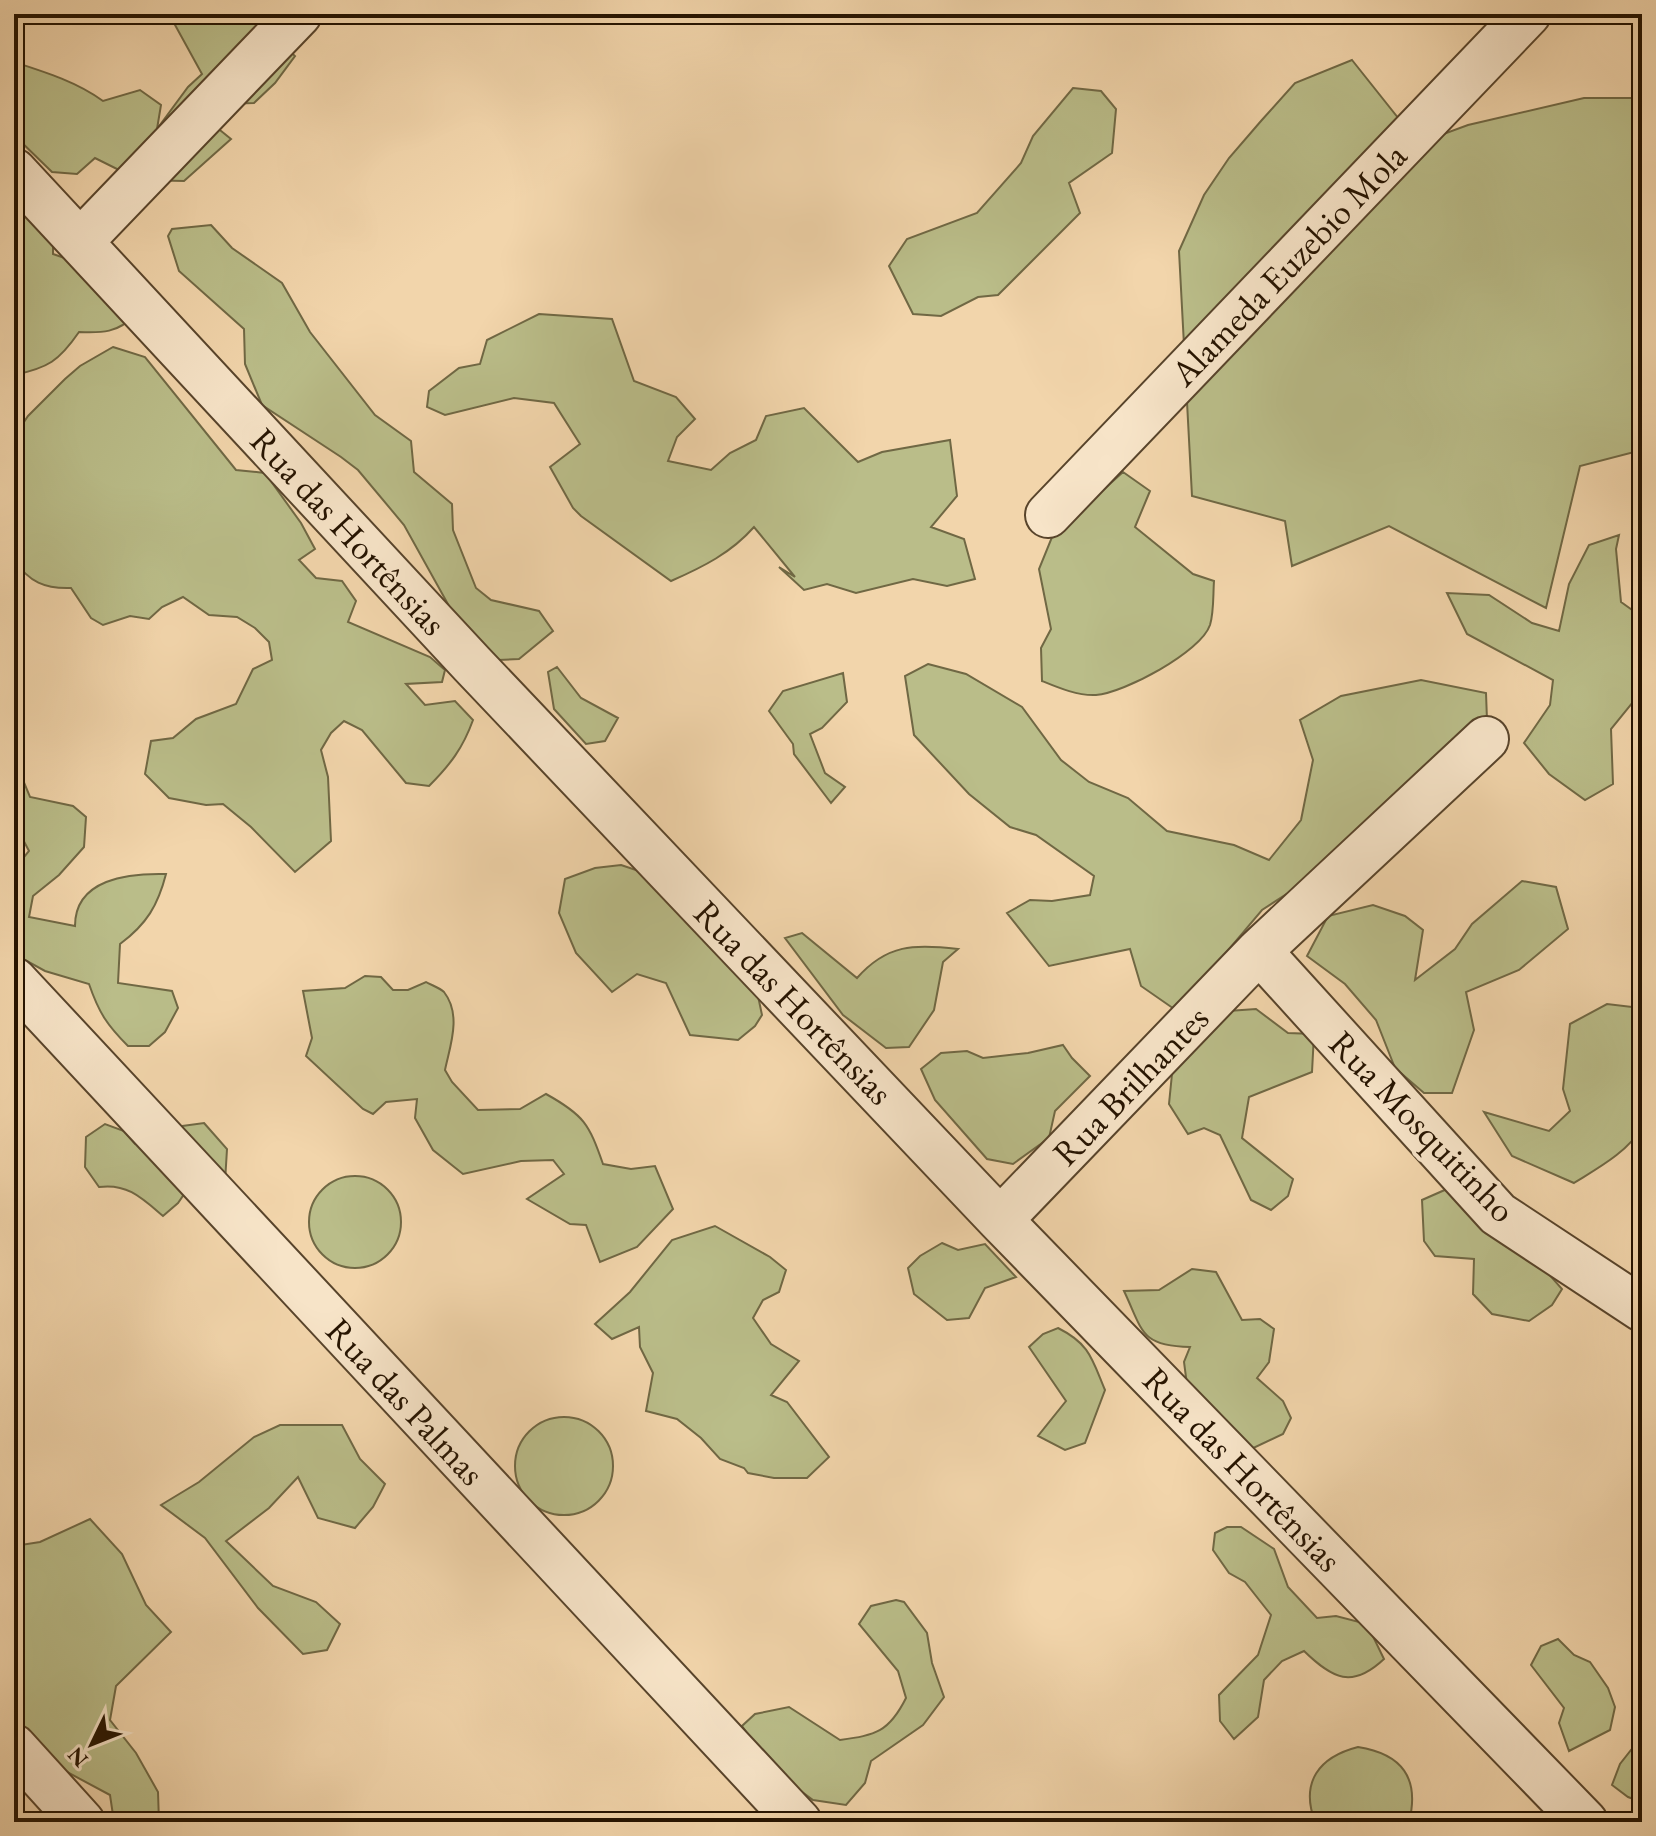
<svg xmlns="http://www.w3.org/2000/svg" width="1656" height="1836" font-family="'EB Garamond',serif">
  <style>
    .green { fill: #babd89; stroke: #706844; stroke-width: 2 }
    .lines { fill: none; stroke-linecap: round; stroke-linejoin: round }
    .minor-casing { stroke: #58442b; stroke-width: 48 }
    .minor { stroke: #f7e4c8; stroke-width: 44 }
    .labels { text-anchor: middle; stroke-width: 8; stroke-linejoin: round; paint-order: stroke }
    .street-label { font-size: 36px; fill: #251300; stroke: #f7e4c8 }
  </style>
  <rect width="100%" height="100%" fill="#f2d5ab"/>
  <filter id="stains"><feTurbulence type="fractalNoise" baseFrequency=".0025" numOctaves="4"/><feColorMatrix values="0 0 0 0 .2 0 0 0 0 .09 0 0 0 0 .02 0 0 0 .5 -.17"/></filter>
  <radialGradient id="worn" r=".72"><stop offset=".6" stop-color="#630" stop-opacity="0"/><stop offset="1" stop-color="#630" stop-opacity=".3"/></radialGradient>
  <path class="green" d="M169,14H245L256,19L295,56L275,83L254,103L189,105L231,139L184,181L139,180L95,158L77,174L52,172L14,135V62C45,72 77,82 103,101L140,90L161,105L157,129L188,87L202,74Z
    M1352,60L1399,119L1433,138L1468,125L1584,98H1642V450L1580,466L1546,608L1389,526L1292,566L1285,521L1192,496L1179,251L1204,195L1229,158L1261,121L1295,83Z
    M1073,88L1101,91L1116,109L1112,153L1069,183L1080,213L998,295L978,297L941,316L913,314L889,266L907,239L977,213L1021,163L1033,136Z
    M14,195L53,243V254L79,263L134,315C119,333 101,333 79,332C59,361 48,368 14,375Z
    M211,225L232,248L282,283L310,332L375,415L411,441L414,472L452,504L453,530L476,588L491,600L539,611L553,631L519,659L474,661L454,615L404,525L358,470L341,457L262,405L245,364L244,329L179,271L168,236L172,229Z
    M539,314L612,319L634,381L676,397L695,419L677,437L668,461L711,470L730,453L756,440L766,416L804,408L858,462L882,452L950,440L957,496L931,527L964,539L975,579L947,586L913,579L856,593L827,584L804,590L779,567L795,577L754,527C731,553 703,567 671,581L581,516L573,508L550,467L580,444L554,403L514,398L445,415L427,407L429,391L459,368L480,364L487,340Z
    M113,347L145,357L236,470L265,473L301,523L315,549L299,560L316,578L342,581L356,601L348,622L430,657L445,670L442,682L406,684L425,705L455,701L473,720C463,748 450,765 429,786L406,783L362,730L344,721L331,733L321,750L328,777L331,841L295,872L251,827L223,804L206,805L169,798L145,774L151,741L173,738L196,719L236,704L253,669L272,660L269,642L255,628L237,617L209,615L183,597L162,607L149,619L130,616L103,625L91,618L71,588C45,589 29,582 14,560V437L28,416L65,379L80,366Z
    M1123,472L1150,491L1135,527L1193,574L1214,581C1213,595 1214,612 1210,625C1201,652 1124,693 1096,695C1078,696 1059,688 1042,681L1041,648L1051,629L1039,569L1061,515L1102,491Z
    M1619,535L1616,549L1621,602L1642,617V691L1611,729L1613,784L1585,800L1549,774L1524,743L1550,705L1553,680L1467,634L1447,593L1489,595L1532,623L1559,631L1569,584L1589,545Z
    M928,664L966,674L1022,707L1061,760L1089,782L1128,798L1167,831L1234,845L1269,860L1301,820L1313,760L1300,720L1341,696L1421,680L1486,693L1487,720L1302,884L1262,910L1177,1011L1141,986L1130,949L1049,966L1007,913L1030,900L1052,901L1090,895L1094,876L1036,835L1010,827L969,794L914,735L905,676Z
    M557,667L581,698L618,718L605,741L586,744L554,709L548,672Z
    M843,673L847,702L822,728L810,734L825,773L845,787L831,803L794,754L793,744L769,711L783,691Z
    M14,766L18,768L30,797L73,806L86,817L84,847L59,875L33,896L29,917L75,926C75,879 128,873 166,874C158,905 147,924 120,944L118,983L172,991L178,1008L165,1032L149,1046H128C107,1025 99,1013 89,984L45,971L14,954V862H20L29,851L20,834L14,833Z
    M621,865L651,875L758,996L762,1015L755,1026L738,1040L690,1035L666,983L637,974L612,992L576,953L559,913L565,879L595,868Z
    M1522,881L1556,887L1568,929L1519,970L1466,992L1474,1030L1452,1093H1424L1395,1068L1376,1020L1345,984L1307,956L1328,916L1373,905L1405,916L1423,930L1415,980L1455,949L1472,924Z
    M802,933L857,978C887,944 914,944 958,949L943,962L934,1010L909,1047L886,1048L843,1015L785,938Z
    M365,976L381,977L393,990H408L426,982C431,985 440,988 444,992C462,1015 450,1046 445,1070L452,1082L478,1110L520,1109L546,1094C584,1115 589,1124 603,1164L631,1169L655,1166L673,1209L637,1247L600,1262L586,1225L570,1224L527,1199L564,1174L553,1160L521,1161L463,1174L433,1150L415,1118L417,1099L386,1102L373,1114L363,1109L306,1056L312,1038L303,991L345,988Z
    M1642,1002V1127C1628,1152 1598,1168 1574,1183L1512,1156L1484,1112L1549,1131L1570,1111L1563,1089L1570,1024L1607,1004L1632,1007Z
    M1256,1009L1288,1033L1314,1034L1312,1072L1249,1097L1242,1138L1293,1179L1288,1196L1271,1210L1251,1200L1220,1135L1204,1128L1188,1134L1169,1104L1173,1064L1228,1011Z
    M1063,1045L1072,1058L1090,1076L1055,1111L1049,1138L1013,1164L987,1159L935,1100L921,1069L941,1053L967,1051L983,1058L1028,1053Z
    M204,1123L227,1149L225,1182L187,1190L178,1203L163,1216C142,1198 127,1183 99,1187L85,1167L86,1137L105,1124L124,1131L135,1144L148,1148L175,1127Z
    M309 1222a46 46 0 1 1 92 0a46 46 0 1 1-92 0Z
    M1447,1189L1524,1246L1562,1289L1552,1305L1529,1321L1492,1314L1473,1294L1474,1259L1435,1256L1424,1241L1422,1200Z
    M715,1226L770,1257L786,1270L779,1292L763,1300L753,1318L771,1344L799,1361L771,1395L787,1402L829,1457L807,1478H774L748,1473L744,1468L720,1459L701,1438L677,1419L646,1411L653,1373L640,1347L639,1327L612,1339L595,1324L630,1292L672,1240Z
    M942,1243L958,1250L985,1244L1016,1277L985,1288L969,1318L947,1320L914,1294L908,1268L920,1256Z
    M1192,1269L1216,1272L1242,1320L1260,1319L1274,1329L1269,1362L1257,1378L1283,1401L1291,1418L1283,1434L1247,1451L1187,1385L1184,1362L1190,1347C1140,1346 1143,1331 1124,1291L1159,1290Z
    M1058,1328C1090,1344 1092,1359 1105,1390L1085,1443L1065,1450L1038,1436L1066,1401L1029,1347L1043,1334Z
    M515 1466a49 49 0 1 1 98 0a49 49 0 1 1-98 0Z
    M280,1425H342L360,1459L385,1484L373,1507L355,1528L318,1518L298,1477L269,1508L226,1541L273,1586L316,1602L340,1624L327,1650L303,1654L258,1608L205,1538L161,1505L199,1482L254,1437Z
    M90,1519L122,1554L146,1605L171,1632L116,1686L110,1720L136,1753L158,1792L159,1822H114L110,1795L54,1765L14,1719V1546L40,1542Z
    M1227,1527H1241L1274,1549L1288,1587L1317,1618L1336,1616L1367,1624L1384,1659C1352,1689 1333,1679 1304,1651L1282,1661L1264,1680L1258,1717L1234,1739L1220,1721L1219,1695L1258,1655L1271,1615L1245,1582L1229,1573L1213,1550L1215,1533Z
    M896,1600L904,1602L927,1633L932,1663L944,1697L923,1725L871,1761L865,1783L846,1805L813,1800L775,1772L742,1726L755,1714L789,1707L840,1740C876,1735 889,1732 906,1698L898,1671L859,1624L871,1606Z
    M1558,1639L1574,1655L1590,1662L1608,1688L1615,1707L1610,1730L1569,1751L1559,1723L1564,1708L1531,1665L1541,1646Z
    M1358,1747C1402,1754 1420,1778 1409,1822H1315C1300,1782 1319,1757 1358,1747Z
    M1631,1750L1642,1755V1802L1628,1797L1612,1785L1620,1764Z"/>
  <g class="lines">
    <defs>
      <path id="minor" d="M14,171L472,664L1000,1220L1585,1822
        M80,242L299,14
        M1048,515L1528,14
        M1259,951L1498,1214L1642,1309
        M14,980L799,1822
        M1000,1220L1259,951L1486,739
        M14,1747L82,1822"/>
    </defs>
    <use href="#minor" class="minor-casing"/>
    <use href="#minor" class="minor"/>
  </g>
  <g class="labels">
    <g class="street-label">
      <text transform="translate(1288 264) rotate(-46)" y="13">Alameda Euzebio Mola</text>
      <text transform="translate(349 531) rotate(47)" y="13">Rua das Hortênsias</text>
      <text transform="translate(794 1002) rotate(46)" y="13">Rua das Hortênsias</text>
      <text transform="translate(1130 1085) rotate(-46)" y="13">Rua Brilhantes</text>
      <text transform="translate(1423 1126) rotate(46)" y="13">Rua Mosquitinho</text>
      <text transform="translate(406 1401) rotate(47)" y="13">Rua das Palmas</text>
      <text transform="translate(1243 1469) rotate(46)" y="13">Rua das Hortênsias</text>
    </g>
  </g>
  <rect width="1656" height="1836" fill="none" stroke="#f2d5ab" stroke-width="48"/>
  <rect x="16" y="16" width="1624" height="1804" fill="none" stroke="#251300" stroke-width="4"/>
  <rect x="24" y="24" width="1608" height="1788" fill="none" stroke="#251300" stroke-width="2"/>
  <g transform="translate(92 1744) rotate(227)" stroke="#f7e4c8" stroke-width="6" paint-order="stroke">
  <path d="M0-6L14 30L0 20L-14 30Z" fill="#251300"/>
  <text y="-12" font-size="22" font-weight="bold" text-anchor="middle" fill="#251300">N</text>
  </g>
  <rect width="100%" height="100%" filter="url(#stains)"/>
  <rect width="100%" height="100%" fill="url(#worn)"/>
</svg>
